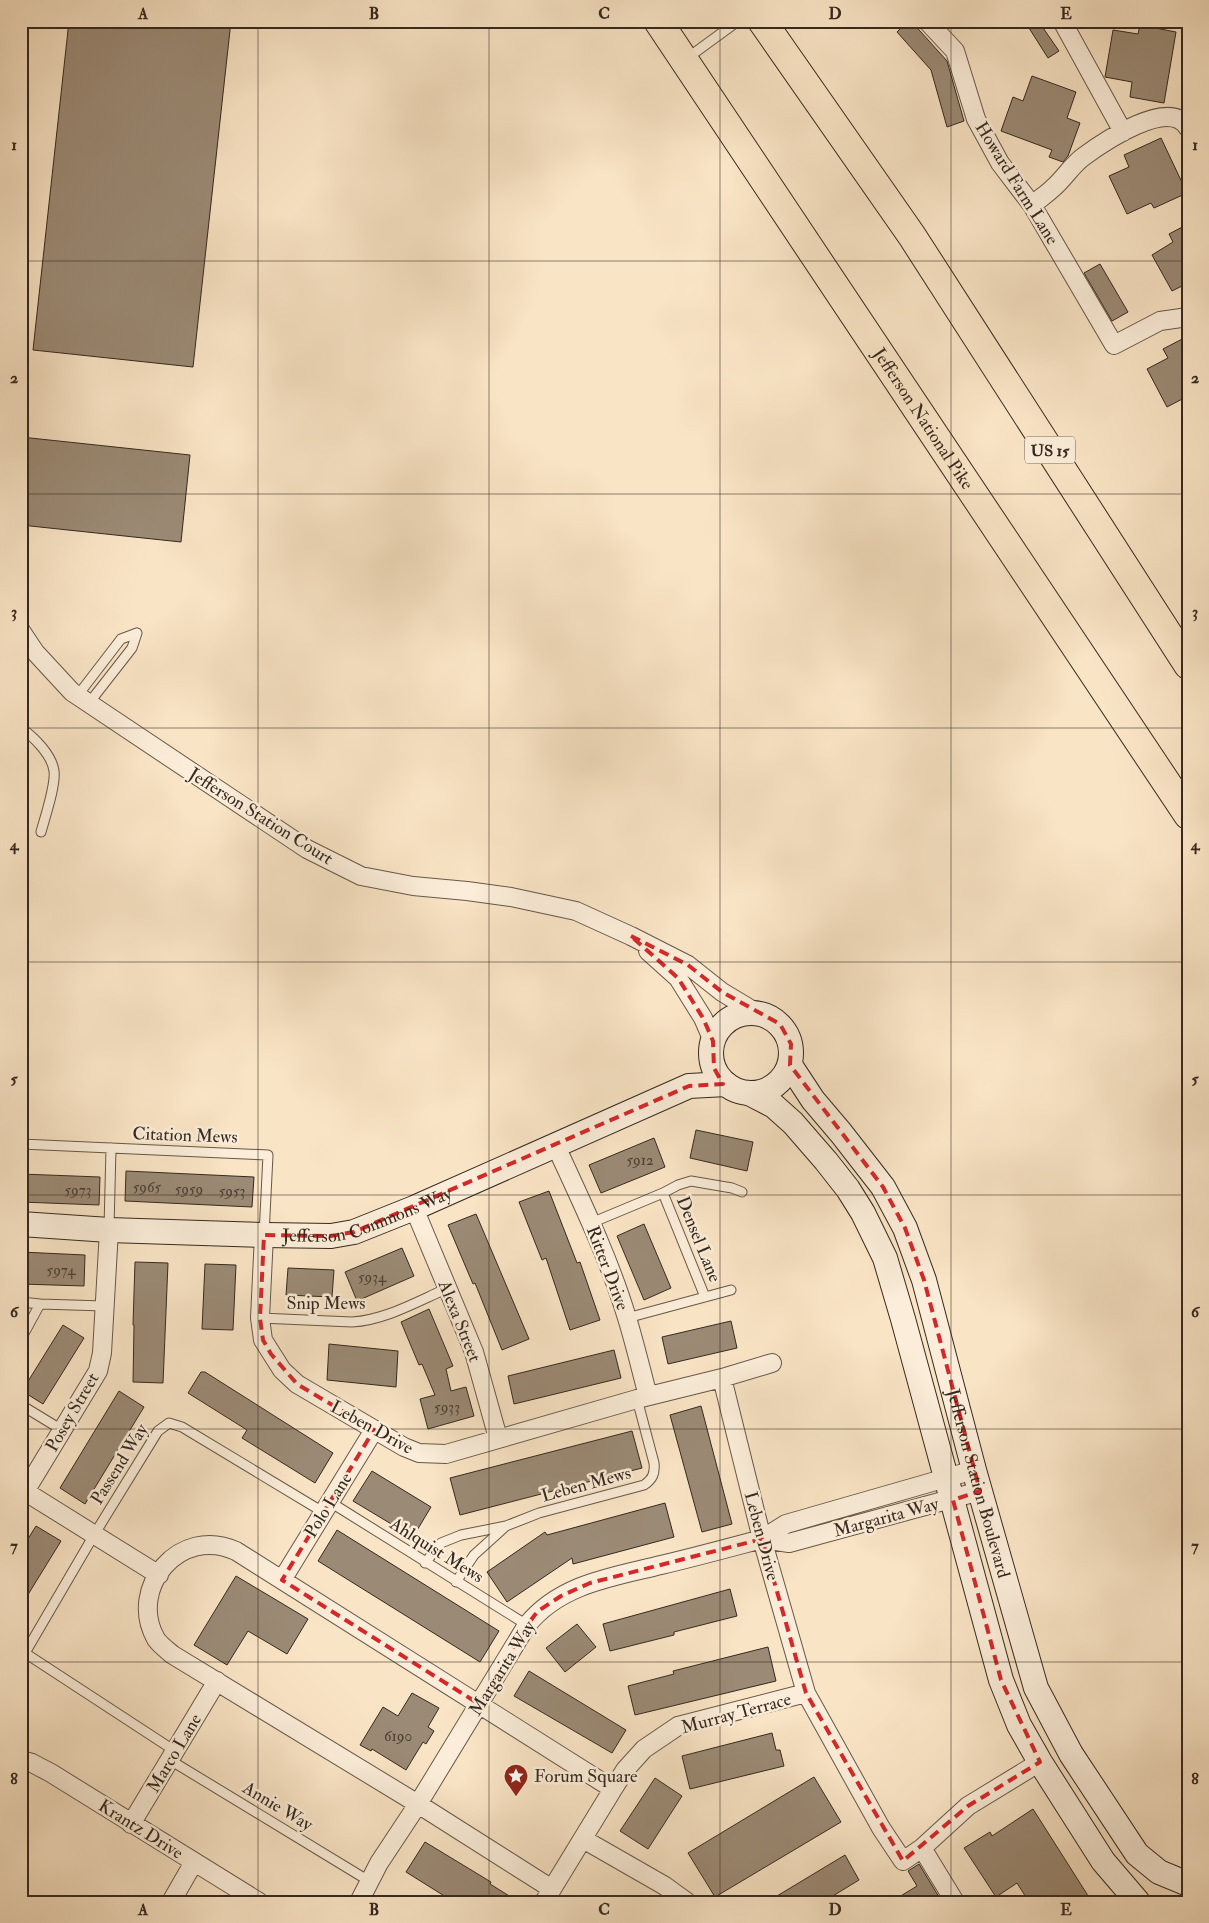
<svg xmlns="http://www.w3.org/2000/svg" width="1209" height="1923" font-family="'IM FELL Double Pica',serif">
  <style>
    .building { fill: #9b8a75; stroke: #35291f }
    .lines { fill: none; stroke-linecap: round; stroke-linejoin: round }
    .lane-casing { stroke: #665848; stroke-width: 11 }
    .street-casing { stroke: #665848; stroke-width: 20 }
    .secondary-casing { stroke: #35291f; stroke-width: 26 }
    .highway-casing { stroke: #35291f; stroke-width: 30 }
    .lane { stroke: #fbedd9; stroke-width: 9 }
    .street { stroke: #fbedd9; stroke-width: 18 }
    .secondary { stroke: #fbedd9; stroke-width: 24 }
    .highway { stroke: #f9e4c5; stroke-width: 28 }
    .marked { fill: none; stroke: #d62828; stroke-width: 4; stroke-dasharray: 10 6; stroke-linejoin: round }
    .grid { fill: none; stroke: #35291f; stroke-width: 1; stroke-opacity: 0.55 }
    .labels { text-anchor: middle; stroke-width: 5; stroke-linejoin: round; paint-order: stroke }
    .number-label { font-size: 15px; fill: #4e4134 }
    .shield { fill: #fbedd9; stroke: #706457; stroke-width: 1 }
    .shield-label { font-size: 16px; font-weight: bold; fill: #35291f }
    .street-label { font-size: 18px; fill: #35291f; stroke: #fbedd9 }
    .poi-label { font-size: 18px; fill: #35291f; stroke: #fbedd9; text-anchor: start }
    .neatline { fill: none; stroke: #35291f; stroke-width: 2 }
    .grid-label { font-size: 16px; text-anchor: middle; font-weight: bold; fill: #35291f }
  </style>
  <rect width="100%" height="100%" fill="#f9e4c5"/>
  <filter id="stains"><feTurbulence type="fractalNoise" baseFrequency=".004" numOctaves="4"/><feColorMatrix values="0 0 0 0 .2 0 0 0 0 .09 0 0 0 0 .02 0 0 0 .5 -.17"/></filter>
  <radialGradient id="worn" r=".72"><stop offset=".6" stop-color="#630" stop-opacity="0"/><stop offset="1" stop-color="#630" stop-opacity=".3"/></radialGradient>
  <path class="building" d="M69,21H231L193,367L33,350Z
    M908,21H911L947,61L964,121L947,127L931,70L897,32Z
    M1039,22L1059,51L1048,58L1029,28Z
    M1140,25L1176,32L1164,103L1130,97L1132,82L1105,77L1113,30L1138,34Z
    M1032,76L1076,92L1067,118L1080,123L1068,156L1063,162L1049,157L1052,150L1001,131L1013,97L1023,101Z
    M1161,138L1187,193L1154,208L1151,203L1127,214L1109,176L1129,167L1124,155Z
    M1188,224V283L1172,291L1152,255L1173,242L1169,234Z
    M1100,264L1128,312L1112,321L1084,273Z
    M1188,336V396L1167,407L1147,369L1168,358L1163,349Z
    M21,437L190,455L181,542L21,525Z
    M696,1130L753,1142L747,1171L690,1158Z
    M654,1138L665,1167L601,1193L589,1165Z
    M126,1171L254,1177L252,1207L125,1201Z
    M21,1174L100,1177L99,1205L21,1202Z
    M549,1191L577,1263L580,1262L600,1320L570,1330L546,1258L542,1260L519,1202Z
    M476,1214L529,1339L502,1350L475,1283L473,1284L448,1225Z
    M644,1224L671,1288L644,1300L617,1236Z
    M402,1248L414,1276L357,1301L345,1272Z
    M21,1252L85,1255L84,1286L21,1284Z
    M135,1262L168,1263L163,1383L133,1382L134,1325H133Z
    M205,1264L236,1265L233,1330L202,1329Z
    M288,1268L334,1270L332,1297L286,1295Z
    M429,1309L453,1366L446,1369L451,1391L466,1387L474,1416L428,1429L420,1399L435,1395L422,1364L419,1365L401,1322Z
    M731,1321L737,1348L668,1364L662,1337Z
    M63,1325L84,1338L43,1404L22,1391Z
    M329,1344L398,1351L396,1387L327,1380Z
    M614,1350L621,1378L514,1404L508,1376Z
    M201,1372H205L333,1453L315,1483L242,1438L247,1430L188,1393Z
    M119,1391L144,1407L85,1504L60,1488Z
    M701,1406L732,1524L702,1532L670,1415Z
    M632,1431L642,1468L460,1515L450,1478Z
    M372,1471L431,1507L413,1537L353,1501Z
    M665,1503L674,1537L573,1564L572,1558L507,1602L487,1572L545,1532L547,1535Z
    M36,1526L61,1541L21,1606V1550Z
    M337,1530L499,1631L480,1662L318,1561Z
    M236,1576L308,1619L287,1654L248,1631L227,1665L194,1645Z
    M730,1589L737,1616L674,1632V1635L610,1651L603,1624Z
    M577,1624L596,1647L565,1672L546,1648Z
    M768,1647L776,1681L635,1715L628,1686L674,1674L673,1671Z
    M529,1671L626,1730L612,1753L514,1696Z
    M412,1693L439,1708L428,1727L434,1731L426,1744L423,1742L406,1770L372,1749L371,1751L360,1745L383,1707L398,1716Z
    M772,1733L776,1750H780L784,1766L690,1789L682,1756Z
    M814,1777L841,1822L715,1897L688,1853Z
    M655,1778L682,1796L648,1849L620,1831Z
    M1033,1809L1092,1902H1029L1017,1883L996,1897L964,1848L990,1832L992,1836Z
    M425,1842L491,1882L490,1884L519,1902H454L406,1872Z
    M845,1855L859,1880L823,1902H767Z
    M919,1864L942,1902H891L917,1886L908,1871Z"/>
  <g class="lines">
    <defs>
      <path id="lane" d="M686,59L738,21
        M78,695L121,639L137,633
        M89,703L132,648L137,633
        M21,728C34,737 52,755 54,771C56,785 45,817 41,832
        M21,1144L268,1155L264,1235
        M663,1193L705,1297
        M591,1223L663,1193L678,1185L691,1181L732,1188L742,1192
        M109,1228L111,1148
        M21,1302L40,1304
        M260,1318L352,1322C385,1320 416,1302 446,1289
        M627,1318L731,1290
        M21,1339L40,1304L104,1306
        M21,1405L62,1430
        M330,1502L527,1625
        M425,1563L441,1543L461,1535L506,1526
        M456,1582L474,1555L506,1526L539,1513L644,1485C653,1479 655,1473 654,1463L637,1399
        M25,1653L94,1535L158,1431L169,1423L182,1427L323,1512
        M25,1653L175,1751
        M170,1760L369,1881"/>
      <path id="street" d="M927,21L955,51L976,119L1000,163L1032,205L1114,345L1160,321L1188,317
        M1062,21L1123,132
        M1032,205C1039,199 1047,194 1053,188C1064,179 1071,166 1083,157C1102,143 1170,96 1188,128
        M21,631L35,652L72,692L307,849L361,876L413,886L467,891L511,897L576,911L631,936L688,965L722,992L757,1013
        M648,951L678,978L703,1018L713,1041
        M555,1144C581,1201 609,1258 627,1318C635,1344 641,1370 648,1396
        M414,1208L474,1352L498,1438
        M264,1235L260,1318L263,1340L282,1370L297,1384L404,1447L419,1453L446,1454L637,1399L722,1378L772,1363
        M722,1378L762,1539L806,1693L881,1828L903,1861L922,1848L968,1806L1040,1762
        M21,1489L159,1575
        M21,1498L98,1371L102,1353L109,1230
        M762,1539L789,1543L980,1491
        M282,1580L374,1430
        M21,1760L32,1763L51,1773L259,1902
        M131,1824L217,1681
        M583,1839L665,1886L687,1902
        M922,1848L955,1902
        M552,1889L418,1804L173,1655C167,1650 160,1645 156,1639C127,1588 180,1525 236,1551L613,1789
        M171,1902L194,1862
        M359,1902L379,1863L418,1804L527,1625C560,1584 612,1577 661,1565C695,1557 728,1548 762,1539L786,1524L974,1470
        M544,1902L613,1789L625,1770L644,1749L678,1726L806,1693"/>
      <g id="secondary">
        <circle cx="751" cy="1053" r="40"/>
        <path id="s1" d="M790,1065L813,1100L841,1133L883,1187L905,1228L924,1280L974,1470L1036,1688L1071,1754L1137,1854L1159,1872L1188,1884"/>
        <path d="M749,1093L774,1106L793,1123L826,1161L848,1189L863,1213L885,1258L903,1319L1001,1680L1019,1725L1040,1762L1103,1861L1138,1902"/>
        <path id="s2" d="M21,1224L109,1230L264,1235L331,1236L354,1232L414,1208L689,1086L726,1084"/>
      </g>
      <g id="highway">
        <path id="s3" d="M658,21L1188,815"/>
        <path d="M762,21L912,236L1188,665"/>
      </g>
    </defs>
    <use href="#lane" class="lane-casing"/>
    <use href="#street" class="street-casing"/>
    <use href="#secondary" class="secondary-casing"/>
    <use href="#highway" class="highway-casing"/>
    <use href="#lane" class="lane"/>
    <use href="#street" class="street"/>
    <use href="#secondary" class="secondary"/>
    <use href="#highway" class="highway"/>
  </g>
  <path class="marked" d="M631,936L688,965L722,992L780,1024L791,1044L790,1065L883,1187L905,1228L924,1280L980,1491L953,1500L1001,1680L1040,1762L968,1806L903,1861L806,1693L762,1539L590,1583L561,1596L538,1611L527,1625L479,1704L282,1580L374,1430L297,1384L271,1354L263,1340L260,1318L264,1235L331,1236L354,1232L689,1086L723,1084L714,1068L713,1041L703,1018L678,978Z"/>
  <path class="grid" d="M258,21V1902M489,21V1902M720,21V1902M951,21V1902M21,261H1188M21,494H1188M21,728H1188M21,962H1188M21,1195H1188M21,1429H1188M21,1662H1188"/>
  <defs>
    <symbol id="sight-pin" viewBox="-11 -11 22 30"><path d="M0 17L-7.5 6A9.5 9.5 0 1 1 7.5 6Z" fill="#8f2418" stroke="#fbedd9"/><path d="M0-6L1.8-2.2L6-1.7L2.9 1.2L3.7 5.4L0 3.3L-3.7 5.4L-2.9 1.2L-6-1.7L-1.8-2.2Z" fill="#fff"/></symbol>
  </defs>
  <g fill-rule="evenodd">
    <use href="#sight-pin" x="502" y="1762" width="28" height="38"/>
  </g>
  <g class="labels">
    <g class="number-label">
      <text x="640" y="1165">5912</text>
      <text x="147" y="1192">5965</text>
      <text x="189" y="1194">5959</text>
      <text x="78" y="1195">5973</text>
      <text x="232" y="1196">5953</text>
      <text x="61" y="1275">5974</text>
      <text x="372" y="1282">5934</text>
      <text x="447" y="1412">5933</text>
      <text x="398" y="1741">6190</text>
    </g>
    <rect class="shield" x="1025" y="436.5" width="50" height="27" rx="4"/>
    <g class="shield-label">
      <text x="1050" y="456">US 15</text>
    </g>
    <g class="street-label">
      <text transform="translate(1017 183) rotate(58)" y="6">Howard Farm Lane</text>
      <text dy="6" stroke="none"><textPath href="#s3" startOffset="478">Jefferson National Pike</textPath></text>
      <text transform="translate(261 816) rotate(32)" y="6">Jefferson Station Court</text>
      <text transform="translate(185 1135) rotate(2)" y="6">Citation Mews</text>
      <text dy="6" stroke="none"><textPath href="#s2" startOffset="350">Jefferson Commons Way</textPath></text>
      <text transform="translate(699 1239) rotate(68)" y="6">Densel Lane</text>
      <text transform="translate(608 1268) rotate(69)" y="6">Ritter Drive</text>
      <text x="326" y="1309">Snip Mews</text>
      <text transform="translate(460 1321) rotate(68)" y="6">Alexa Street</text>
      <text transform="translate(72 1412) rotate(-60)" y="6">Posey Street</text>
      <text transform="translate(372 1427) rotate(29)" y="6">Leben Drive</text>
      <text transform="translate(119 1464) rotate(-58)" y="6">Passend Way</text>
      <text transform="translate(586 1484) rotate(-15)" y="6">Leben Mews</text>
      <text dy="6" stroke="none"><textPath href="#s1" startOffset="466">Jefferson Station Boulevard</textPath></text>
      <text transform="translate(328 1505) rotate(-58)" y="6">Polo Lane</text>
      <text transform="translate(886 1517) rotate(-15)" y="6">Margarita Way</text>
      <text transform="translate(762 1536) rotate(75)" y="6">Leben Drive</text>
      <text transform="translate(437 1550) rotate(32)" y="6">Ahlquist Mews</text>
      <text transform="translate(502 1668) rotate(-58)" y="6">Margarita Way</text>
      <text transform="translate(736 1713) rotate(-15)" y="6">Murray Terrace</text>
      <text transform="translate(174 1753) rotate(-59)" y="6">Marco Lane</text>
      <text transform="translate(278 1806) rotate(31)" y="6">Annie Way</text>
      <text transform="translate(141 1829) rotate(32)" y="6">Krantz Drive</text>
    </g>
    <g class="poi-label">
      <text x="534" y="1782">Forum Square</text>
    </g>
  </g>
  <rect width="1209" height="1923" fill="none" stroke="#f9e4c5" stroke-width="55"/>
  <rect x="28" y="28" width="1154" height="1868" class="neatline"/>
  <g class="grid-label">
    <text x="143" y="19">A</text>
    <text x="374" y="19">B</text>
    <text x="604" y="19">C</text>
    <text x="835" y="19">D</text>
    <text x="1066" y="19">E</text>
    <text x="14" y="150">1</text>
    <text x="1195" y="150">1</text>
    <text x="14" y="383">2</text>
    <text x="1195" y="383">2</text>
    <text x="14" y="617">3</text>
    <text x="1195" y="617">3</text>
    <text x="14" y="850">4</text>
    <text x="1195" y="850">4</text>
    <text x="14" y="1084">5</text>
    <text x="1195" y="1084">5</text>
    <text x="14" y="1317">6</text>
    <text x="1195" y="1317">6</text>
    <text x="14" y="1551">7</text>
    <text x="1195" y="1551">7</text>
    <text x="14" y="1784">8</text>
    <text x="1195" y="1784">8</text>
    <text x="143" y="1915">A</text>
    <text x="374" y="1915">B</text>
    <text x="604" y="1915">C</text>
    <text x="835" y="1915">D</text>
    <text x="1066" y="1915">E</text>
  </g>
  <rect width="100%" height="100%" filter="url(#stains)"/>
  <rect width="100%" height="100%" fill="url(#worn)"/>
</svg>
